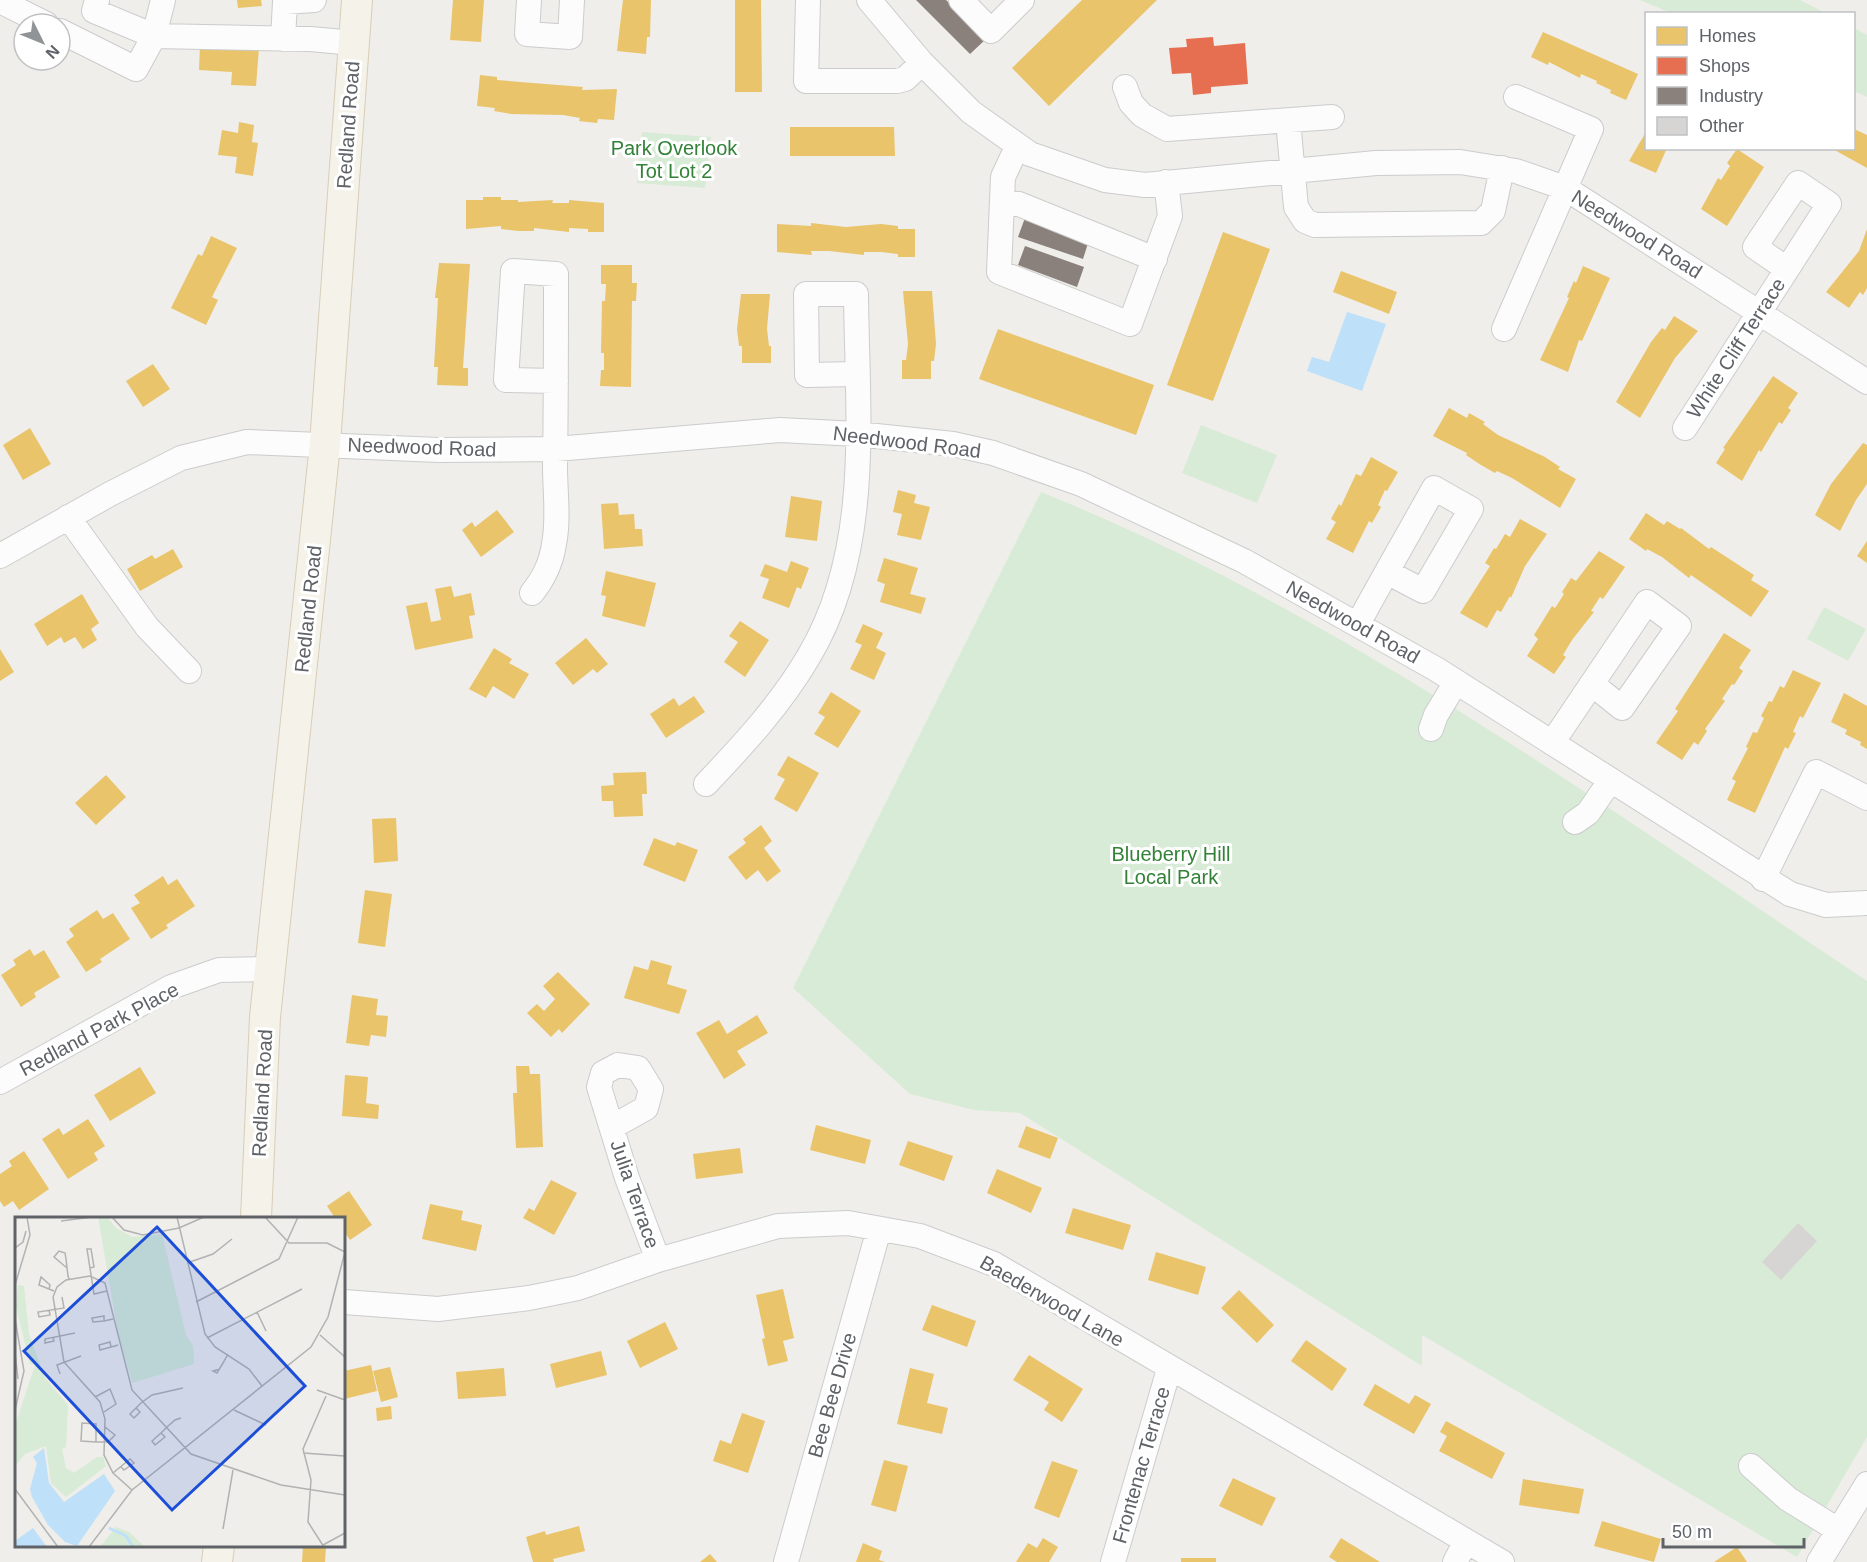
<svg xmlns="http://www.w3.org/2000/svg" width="1867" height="1562" font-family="Arial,sans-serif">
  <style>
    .green { fill: #d8ebd6 }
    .water { fill: #bfe0f9 }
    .homes { fill: #e9c46a }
    .shops { fill: #e76f51 }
    .industry { fill: #8a817c }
    .building { fill: #d6d5d3 }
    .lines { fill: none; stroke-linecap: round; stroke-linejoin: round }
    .minor-casing { stroke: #cbcccc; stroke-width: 26 }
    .major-casing { stroke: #d7ceb8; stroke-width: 32 }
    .minor { stroke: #fdfcfc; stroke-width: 24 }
    .major { stroke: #f4f2e9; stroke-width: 30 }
    .labels { text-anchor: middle; stroke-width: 6; stroke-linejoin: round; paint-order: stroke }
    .street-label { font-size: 20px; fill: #5f6368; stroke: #fff }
    .park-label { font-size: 20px; fill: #348238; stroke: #fff }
    .inset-river { fill: none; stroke: #bfe0f9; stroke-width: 3 }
    .inset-road { fill: none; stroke: #b1b2b2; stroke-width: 1.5 }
    .view { fill: #1d4ed8; fill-opacity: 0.15; stroke: #1d4ed8; stroke-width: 3 }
    .inset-edge { fill: none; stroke: #5f6368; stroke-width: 3 }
  </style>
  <rect width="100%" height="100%" fill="#efeeea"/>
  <path class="green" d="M1640,0H1800L1825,13H1671Z
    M1854,28L1867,35V97L1854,91Z
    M642,132L711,137L705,188L637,183Z
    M1201,425L1277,455L1257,503L1182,473Z
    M1041,492C1339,612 1600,804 1867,981V1437L1797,1557L1422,1335V1366L1020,1113L974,1110L910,1094L793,988Z
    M1824,607L1866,629L1848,661L1807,639Z"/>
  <path class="water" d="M1347,312L1386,324L1362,391L1307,371L1312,357L1329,362Z"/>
  <path class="homes" d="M237,0H261L262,6L238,8Z
    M453,0H484L481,42L450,40Z
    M623,0H651L650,37H647L646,54L617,51Z
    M735,0H761L762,92H735Z
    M1082,0H1157L1049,106L1012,68Z
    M1543,32L1638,74L1626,100L1610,93L1611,90L1596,83L1597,81L1581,74L1580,78L1549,62L1548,65L1531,57Z
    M200,45L259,48L256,86L231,85L232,72L199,70Z
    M480,75L497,77V80L583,87L582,90L617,89L614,120L598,119L597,123L579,121L580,118L563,115L511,114L494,111L495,108L477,106Z
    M239,122L254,125L252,142L258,143L253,176L235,173L237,157L218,155L222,130L238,133Z
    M790,127H894L895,156H790Z
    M1854,129L1867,135V168L1831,148H1854Z
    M1646,132V148H1667L1656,173L1629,161Z
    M1737,149L1764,167L1727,226L1701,209L1718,178L1721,180L1730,166L1727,163Z
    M483,197H501V200H518V202L553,200L552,203H569V200L604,203V232H588V229L569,228V232L534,228V231H518L501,229V226L466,229V200H483Z
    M811,223L846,227L881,224L898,226V229H915V257H898V254L881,252H864V255L829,251H811L812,255L777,252V224L811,226Z
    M1867,229V288L1863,295L1860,292L1849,308L1826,292L1859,251Z
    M1223,232L1270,249L1213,401L1167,385Z
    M211,236L237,248L212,297L218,300L206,325L171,308L198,254L202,256Z
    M439,263L470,264L463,368H468V386L437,385L438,367H434L438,298H435Z
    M601,265H632V283H637L636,301H632L631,387L600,386L601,370H604V353H601L602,301H605L606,284H601Z
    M1583,266L1610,278L1582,341L1579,340L1568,372L1540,360L1569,298L1567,297L1574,281L1576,283Z
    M1341,271L1397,292L1389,314L1333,292Z
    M903,291H932L936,344L934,361H931V379H902V360H906L908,344Z
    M741,294H770L767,329L769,346H771V363H742V346H739L737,329Z
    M1674,316L1698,331L1675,358L1640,418L1616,402L1651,342L1662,328L1665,330Z
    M998,329L1154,385L1136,435L979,379Z
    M153,364L170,389L143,407L126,381Z
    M1773,376L1798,393L1788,408L1791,410L1782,424L1779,422L1761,452L1759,450L1742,481L1716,463L1725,449L1723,448Z
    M1449,408L1467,418L1469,413L1485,422L1483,424L1498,435L1545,457L1560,467L1558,469L1576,479L1560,508L1512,478L1497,471L1495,473L1481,465L1466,455L1467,453L1433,436Z
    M30,428L51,464L23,480L3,445Z
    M1863,443L1867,445V484L1856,500L1840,531L1815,515L1831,484Z
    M1371,457L1398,472L1387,491L1385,490L1378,505L1381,507L1372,523L1369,521L1353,553L1326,539L1336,522L1331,519L1339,504L1341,506L1356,474L1361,476Z
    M898,490L916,495L914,503L930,507L921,540L897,535L902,514L893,512Z
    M791,496L822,501L817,541L785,537Z
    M618,503L619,515L634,514L635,529H642L643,546L604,549L601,504Z
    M497,510L514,532L481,557L462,530L472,522L475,527Z
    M1646,513L1664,525L1667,521L1680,529L1681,528L1709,549L1711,547L1754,575L1751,580L1769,591L1751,617L1691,575L1689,578L1662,557L1647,549L1646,551L1629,539Z
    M1520,519L1547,534L1525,566L1511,598L1510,596L1501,612L1497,610L1487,628L1460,613L1490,566L1485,563L1494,548L1496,549L1505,534L1510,537Z
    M1867,541V563L1857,556Z
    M173,549L183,567L140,591L127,569L152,555L155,559Z
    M1599,551L1625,567L1603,599L1600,597L1591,611L1594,612L1572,640L1563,655L1566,657L1554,674L1527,656L1538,639L1534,635L1552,606L1555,608L1564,594L1562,592L1571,578L1576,581Z
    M884,558L918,568L910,594L926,598L921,614L880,602L885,584L877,581Z
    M791,561L809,568L801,589L797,587L789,608L762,598L769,579L760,576L765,564L787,572Z
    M606,571L656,583L645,627L602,616L606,596L601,595Z
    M451,586L454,597L471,593L475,615L469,616L473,638L415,650L406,606L427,602L431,622L441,620L435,589Z
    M82,594L99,623L91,629L97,640L83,649L75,637L64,643L61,637L47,646L34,624Z
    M740,621L769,640L745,677L724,662L738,642L729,636Z
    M863,624L883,633L876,648L886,653L874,680L850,669L862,645L855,642Z
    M1724,633L1751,650L1739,668L1743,671L1734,685L1732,684L1722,699L1725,701L1705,729L1707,731L1698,745L1694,742L1682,760L1656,743L1678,711L1675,709Z
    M586,638L608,664L597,673L593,669L573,685L555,663Z
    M494,648L512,659L509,663L529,674L514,699L493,686L486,698L469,689Z
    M0,649L14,672L0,681Z
    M1793,670L1821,683L1803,718L1800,716L1793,732L1796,733L1788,749L1785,747L1755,813L1727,800L1736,781L1732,779L1748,748L1746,747L1753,732L1757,733L1764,718L1761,716L1769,701L1772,702L1780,686L1784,688Z
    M831,692L861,711L838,748L814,734L825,717L818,713Z
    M1844,693L1867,706V749L1860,745L1861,742L1845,734L1847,730L1831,722Z
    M694,696L705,712L666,738L650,714L674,698L679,706Z
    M788,756L819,773L797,812L774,799L785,779L777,775Z
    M646,772L647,794H642L643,816L614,817L613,801H602L601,786L614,785L613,773Z
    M106,775L126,797L96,825L75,803Z
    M396,818L398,861L374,863L372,819Z
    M761,825L772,841L764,848L781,871L767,882L758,870L746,880L728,857L746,843L743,839Z
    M654,838L675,846L677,842L698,850L685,882L643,865Z
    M163,876L168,885L177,879L195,906L166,925L168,928L151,939L131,908L140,903L134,895Z
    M365,890L392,894L385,947L358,943Z
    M97,910L103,919L113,913L130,939L100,959L102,962L86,972L66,942L74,936L69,929Z
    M30,949L34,956L44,950L60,977L34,993L36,997L21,1007L1,975L16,965L13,960Z
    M651,960L672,966L667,984L687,990L679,1014L624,998L634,966L648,970Z
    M558,972L590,1004L562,1033L559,1029L551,1037L527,1013L537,1004L544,1011L555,999L543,986Z
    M352,995L378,999L376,1015L388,1016L386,1037L371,1035L369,1046L346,1043Z
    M757,1015L768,1033L737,1051L746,1065L724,1079L696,1033L719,1020L727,1034Z
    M516,1066H529L530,1074H540L543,1147L516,1148L513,1093H517Z
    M140,1067L156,1093L110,1121L94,1095Z
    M345,1075L368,1077L366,1103L379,1105L378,1119L342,1116Z
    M88,1119L105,1146L94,1153L98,1160L68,1179L42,1139L59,1128L63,1135Z
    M816,1125L871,1140L865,1164L810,1150Z
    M1026,1126L1058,1138L1050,1159L1018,1147Z
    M908,1141L953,1156L944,1181L899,1165Z
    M740,1148L743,1173L696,1179L693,1154Z
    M24,1151L49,1189L19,1210L13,1201L4,1207L0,1201V1174L12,1166L9,1161Z
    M997,1169L1042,1188L1031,1213L987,1193Z
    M551,1180L577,1193L554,1235L523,1218L529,1208L534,1211Z
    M349,1191L372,1225L350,1240L344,1231V1218H335L327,1206Z
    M430,1204L463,1211L461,1220L482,1225L476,1251L422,1239Z
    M1073,1208L1131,1225L1123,1250L1065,1233Z
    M1156,1252L1206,1267L1198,1295L1148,1280Z
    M783,1289L794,1338L783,1341L788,1361L768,1366L762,1339L765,1338L756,1295Z
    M1239,1290L1274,1325L1257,1343L1221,1308Z
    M932,1305L976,1321L967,1347L922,1330Z
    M665,1322L678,1349L640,1368L627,1341Z
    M1306,1340L1347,1369L1332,1391L1291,1361Z
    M601,1351L607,1375L556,1388L550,1364Z
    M1029,1355L1083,1389L1062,1422L1044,1410L1049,1402L1013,1380Z
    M371,1365L377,1391L344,1399V1371Z
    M390,1367L398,1397L381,1402L373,1371Z
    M504,1368L506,1396L458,1399L456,1372Z
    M910,1368L934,1374L927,1403L948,1408L942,1434L897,1424Z
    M1375,1384L1409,1404L1415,1395L1431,1404L1414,1434L1363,1405Z
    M391,1406L392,1419L377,1421L376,1408Z
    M742,1413L765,1421L748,1473L713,1461L720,1440L731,1444Z
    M1446,1421L1505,1453L1492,1479L1439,1451L1447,1436L1440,1432Z
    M884,1460L908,1466L896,1512L871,1505Z
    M1052,1461L1078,1470L1059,1518L1034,1508Z
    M1233,1478L1276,1498L1262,1526L1219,1506Z
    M1523,1479L1584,1489L1579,1514L1519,1505Z
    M1602,1521L1661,1539L1654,1562L1594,1546Z
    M579,1526L585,1551L553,1559L554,1562H533L526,1537L545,1531L546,1535Z
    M1043,1538L1058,1547L1049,1562H1016L1028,1543L1037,1548Z
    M1341,1538L1380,1562H1337L1329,1557Z
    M863,1543L882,1551L879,1560L885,1562H856Z
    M303,1546H326L325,1562H302Z
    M1737,1547L1747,1562H1714Z
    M710,1554L717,1562H700Z
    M1181,1558H1216V1562H1181Z"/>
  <path class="shops" d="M1213,37L1214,46L1245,43L1248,84L1211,87V93L1193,95L1191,73L1172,74L1169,48L1187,47L1186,39Z"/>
  <path class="industry" d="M916,0H946L986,39L970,54Z
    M1026,215L1090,237L1083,259L1018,237Z
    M1025,246L1084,267L1077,287L1018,265Z"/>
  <path class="building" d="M1798,1223L1817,1241L1781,1280L1762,1262Z"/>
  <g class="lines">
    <defs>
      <path id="minor" d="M97,0L94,11L154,36L163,0
        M529,0L527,34L570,37L572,0
        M808,0L806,81H897L905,79L922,63
        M869,0L922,63L971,112L1030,154L1105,180L1145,185L1376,163L1460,162L1516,171L1565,188L1867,382
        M961,0L991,31L1022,0
        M0,1L46,24
        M60,31L136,69L154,36L310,39L354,43
        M283,39L285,2L314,0
        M1125,87L1131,103L1142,115L1167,129L1332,117
        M1288,121L1296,207L1305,221L1315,225L1481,223L1493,211L1502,168
        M1017,147L1003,177L999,272L1130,324L1170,216L1166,182
        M1002,203L1019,204L1155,259
        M1504,329L1591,129L1516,97
        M1685,428L1829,204L1798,183L1755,247L1787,269
        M68,517L147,627L189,671
        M0,556L110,494L181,458L247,442L439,450L556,449L780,430L857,434L953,444L993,453L1081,484L1244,561L1436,669L1790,894L1826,905L1867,903
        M532,593C544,578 551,564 554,544C559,520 555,491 555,466C556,402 556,338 556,274L513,271L506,380L556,381
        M1358,624C1383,578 1409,533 1434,488L1471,509L1423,591L1387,572
        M1431,729L1436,715L1456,682
        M1552,743L1647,602L1679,626L1622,708L1592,684
        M706,784C744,744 781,704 809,656C873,549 857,413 856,294H806L807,375L857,374
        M1575,822L1588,813L1610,781
        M1763,879L1816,772L1867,798
        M0,1082L171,987L219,970L270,969
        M612,1127L646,1108L651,1089L638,1068L618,1065L603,1073L599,1087L627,1178L658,1260
        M344,1302L438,1309L529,1298L578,1288L658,1260L778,1226L848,1223L920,1236L994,1264L1502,1562
        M1751,1466L1788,1499L1838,1530
        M786,1562L879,1229
        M1113,1562L1169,1369
        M1455,1562L1466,1541
        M1819,1562L1867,1484"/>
      <path id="major" d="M256,1218L265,1017L325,444L357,0
        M217,1562L219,1546"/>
    </defs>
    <use href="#minor" class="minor-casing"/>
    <use href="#major" class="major-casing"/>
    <use href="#minor" class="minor"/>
    <use href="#major" class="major"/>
  </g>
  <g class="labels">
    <g class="street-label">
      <text transform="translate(348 125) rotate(-86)" y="7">Redland Road</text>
      <text transform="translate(1637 234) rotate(32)" y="7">Needwood Road</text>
      <text transform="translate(1736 348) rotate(-57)" y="7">White Cliff Terrace</text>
      <text transform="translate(907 442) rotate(7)" y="7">Needwood Road</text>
      <text transform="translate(422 447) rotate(2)" y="7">Needwood Road</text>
      <text transform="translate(308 609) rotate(-84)" y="7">Redland Road</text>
      <text transform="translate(1353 622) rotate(29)" y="7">Needwood Road</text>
      <text transform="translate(99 1029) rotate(-28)" y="7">Redland Park Place</text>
      <text transform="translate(262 1093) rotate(-87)" y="7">Redland Road</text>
      <text transform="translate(635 1194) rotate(71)" y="7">Julia Terrace</text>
      <text transform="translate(1052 1301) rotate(30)" y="7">Baederwood Lane</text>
      <text transform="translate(832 1395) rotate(-74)" y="7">Bee Bee Drive</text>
      <text transform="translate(1141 1465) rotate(-74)" y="7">Frontenac Terrace</text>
    </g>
    <g class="park-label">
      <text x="674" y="155">Park Overlook<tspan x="674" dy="23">Tot Lot 2</tspan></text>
      <text x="1171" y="861">Blueberry Hill<tspan x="1171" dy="23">Local Park</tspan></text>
    </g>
  </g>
  <g transform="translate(15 1217)">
    <rect width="330" height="330" fill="#efeeea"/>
    <path d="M83,0H92L101,11L117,20L147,17L171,118L178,129L179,147L117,166L103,116ZM3,68L9,69L14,117L30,161L53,188L51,230L47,232L51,251L59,256L82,240H88L91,249L51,280L36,266L31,229L10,237L0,249V209L20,148L15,147L1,89ZM101,310L114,315L130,330H85Z" fill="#d8ebd6"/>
    <path d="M29,231L34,266L49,285L89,257L100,274L62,329L50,325L33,308L17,280L15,272L22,246L18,240ZM18,311L32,330L0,329V324Z" fill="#bfe0f9"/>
    <path class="inset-river" d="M94,311L111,319L118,330"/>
    <path class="inset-road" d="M97,0L109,13L128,18L164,11L189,0M162,0L190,117L200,130L234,152L247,169M250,0L274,26H312L330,35M46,4L77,0M0,31L8,25L11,14M172,46L198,37L217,22M52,51L39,40L44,34L50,36L51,42L52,51L53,59L54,62M75,51L79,50L76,32H72L79,77L92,74M0,68L15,18L12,0M34,72L35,68L26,60L24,68L39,74M181,85L264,42L283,0M34,93L35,98L24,100L23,95L49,91L47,80M242,95L251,114M0,102L9,154L0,193M89,104V99L77,101L78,105L89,104L98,102M305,118L330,140M38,120L39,124L30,126V122L60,116M192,121L287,72M96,130L95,125L84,128L85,133L96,130L100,129L103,128M0,136L3,162M205,152L198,154L202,156L208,146L213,137M45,157L42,148L66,139M302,173L330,183M80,180L95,172L101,187L89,195M121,191L125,195L119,201L115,197L126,186L137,178L168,171M219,193L251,208M146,216L150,220L140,228L137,224L146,216L152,210L160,203L166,201M81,225V207L67,206L66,224L81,225H93L100,218L90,210M288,236L330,239M98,256L115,242L119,246L109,253L106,250M0,272L43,330M117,273L98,256L89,238L90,202L85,185L49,145L38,80L42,70L51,63L75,59L90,66L117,173L176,237L266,268L330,278M208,312L218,253M308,328L330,316M74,330L117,273L296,130L313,100L330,35M309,330L293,305L296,263L288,232L311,179"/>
    <path class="view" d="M142,10L290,169L157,293L9,134Z"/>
    <rect width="330" height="330" class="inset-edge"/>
  </g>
  <rect x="1645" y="12" width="210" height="138" fill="#ffffff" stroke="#bfc1c3" stroke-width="1.5"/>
  <rect x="1657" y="27" width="30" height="18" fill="#e9c46a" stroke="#bfc1c3" stroke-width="1.5"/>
  <text x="1699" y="42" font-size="18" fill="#5f6368">Homes</text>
  <rect x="1657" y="57" width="30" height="18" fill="#e76f51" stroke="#bfc1c3" stroke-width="1.5"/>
  <text x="1699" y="72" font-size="18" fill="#5f6368">Shops</text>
  <rect x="1657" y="87" width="30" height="18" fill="#8a817c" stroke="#bfc1c3" stroke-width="1.5"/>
  <text x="1699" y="102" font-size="18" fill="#5f6368">Industry</text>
  <rect x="1657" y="117" width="30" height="18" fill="#d6d5d3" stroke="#bfc1c3" stroke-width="1.5"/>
  <text x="1699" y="132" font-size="18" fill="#5f6368">Other</text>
  <g transform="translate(42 42) rotate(133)"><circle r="28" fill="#ffffff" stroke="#bfc1c3" stroke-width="1.5"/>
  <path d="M0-4.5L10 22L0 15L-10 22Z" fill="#919496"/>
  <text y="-9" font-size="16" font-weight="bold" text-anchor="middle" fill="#5f6368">N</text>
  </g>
  <path d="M1663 1538v9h141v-9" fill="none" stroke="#5f6368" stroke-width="3"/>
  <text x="1672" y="1538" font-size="18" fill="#5f6368" stroke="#ffffff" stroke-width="4.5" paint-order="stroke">50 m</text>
</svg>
